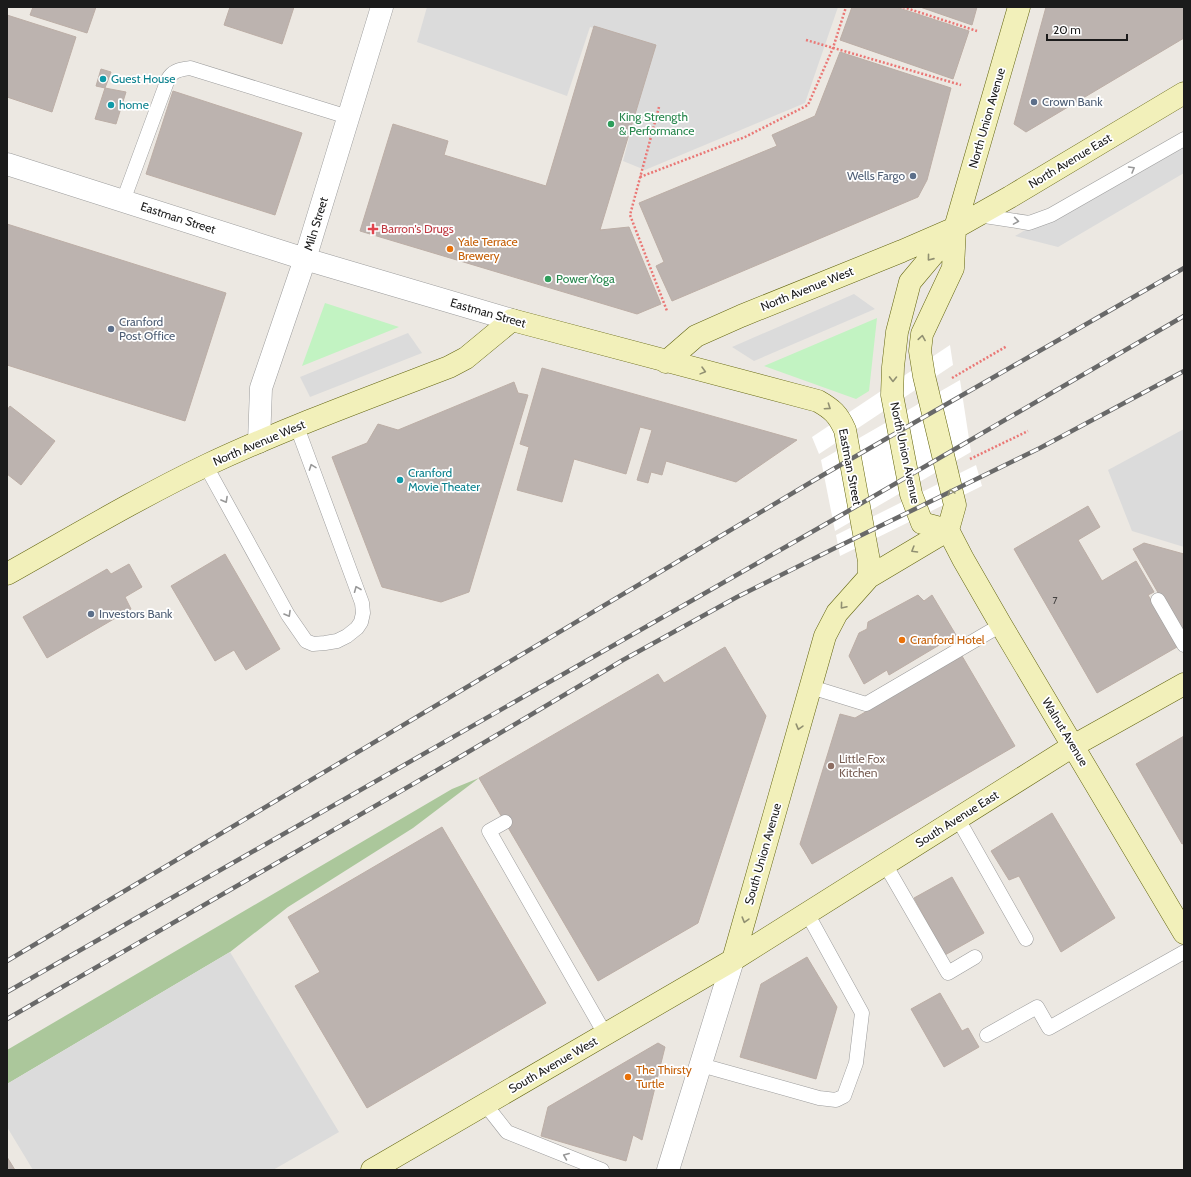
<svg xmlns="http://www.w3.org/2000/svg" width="1191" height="1177" font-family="Cabin,sans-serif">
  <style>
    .forest { fill: #abc79b }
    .park { fill: #c2f3c2 }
    .parking { fill: #dbdbdb }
    .pier { fill: #fff }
    .building { fill: #bcb3af; stroke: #bcaea6 }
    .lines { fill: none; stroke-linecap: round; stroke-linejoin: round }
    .lane-casing { stroke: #9c9c9c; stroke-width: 15 }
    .street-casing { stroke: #9c9c9c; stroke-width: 23 }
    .secondary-casing { stroke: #636510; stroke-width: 23 }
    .path { stroke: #ea7775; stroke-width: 2.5; stroke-dasharray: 2 2; stroke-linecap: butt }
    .lane { stroke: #fff; stroke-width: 14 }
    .street { stroke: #fff; stroke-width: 22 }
    .secondary { stroke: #f2f0ba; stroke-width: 22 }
    .rail-casing { stroke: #696969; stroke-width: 4.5 }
    .rail { stroke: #fff; stroke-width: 3; stroke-dasharray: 9; stroke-linecap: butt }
    .oneway { stroke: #989898 }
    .oneway2 { stroke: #919072 }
    .culture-dot { fill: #0f9aa8; stroke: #fff; stroke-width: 1.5 }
    .service-dot { fill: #5c6f8a; stroke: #fff; stroke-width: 1.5 }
    .leisure-dot { fill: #2e9e5b; stroke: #fff; stroke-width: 1.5 }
    .health-dot { fill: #e0444e; stroke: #fff; stroke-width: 1.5 }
    .food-dot { fill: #e8710a; stroke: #fff; stroke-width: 1.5 }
    .education-dot { fill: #8d6e63; stroke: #fff; stroke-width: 1.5 }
    .labels { text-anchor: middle; stroke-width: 3.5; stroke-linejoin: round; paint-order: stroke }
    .number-label { font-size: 10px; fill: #434140 }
    .culture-label { font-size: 12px; fill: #0d838f; stroke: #fff; text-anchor: start }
    .service-label { font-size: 12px; fill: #4e5e75; stroke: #fff; text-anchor: start }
    .leisure-label { font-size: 12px; fill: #27864d; stroke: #fff; text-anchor: start }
    .street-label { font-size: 12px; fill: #1b1b1b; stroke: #fff }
    .health-label { font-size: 12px; fill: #be3a42; stroke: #fff; text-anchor: start }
    .food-label { font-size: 12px; fill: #c56008; stroke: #fff; text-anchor: start }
    .education-label { font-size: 12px; fill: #785e54; stroke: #fff; text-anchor: start }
  </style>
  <rect width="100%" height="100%" fill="#ece8e2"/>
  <path class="forest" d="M479,778L413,828L288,907L230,952L7,1084V1050L452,789Z"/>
  <path class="park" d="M325,303L399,327L302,366Z
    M877,318L869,391L856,399L764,366Z"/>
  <path class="parking" d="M427,7H838L805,103L645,170L623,161L653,47L590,27L567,96L417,42Z
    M1184,136V173L1058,247L1015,236Z
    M854,294L875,309L754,361L732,347Z
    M408,333L422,353L310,397L300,377Z
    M1184,429V547L1132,531L1108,470Z
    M230,952L339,1132L273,1170H33L7,1127V1084Z"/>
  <path class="pier" d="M950,345L953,365L819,454L812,437Z
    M960,380L971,452L835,531L821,460Z
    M976,465L982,486L840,556L836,535Z"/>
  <path class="building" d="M33,7H96L87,33L30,15Z
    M230,7H294L282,44L224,25Z
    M852,7H896L969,31L953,79L840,40Z
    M920,7H977L972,25Z
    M1046,7H1184V38L1026,132L1014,124Z
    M7,15L76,37L52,112L7,97Z
    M594,26L656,45L600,230L629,227L661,304L637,314L360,231L393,124L448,141L444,155L546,186Z
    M840,52L951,88L927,180L918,197L672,301L656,266L664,262L639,203L777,146L772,135L815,116Z
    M101,69L111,72L105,88L96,86Z
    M105,88L126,92L116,124L95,119Z
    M173,91L302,133L275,215L146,174Z
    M7,224L226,293L185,421L7,365Z
    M542,368L797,440L736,482L666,461L662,475L651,472L648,483L637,480L652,430L640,427L626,474L574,459L562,502L517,490L529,447L520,444Z
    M514,382L518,393L528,395L469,592L441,602L382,587L332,457L367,443L378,424L398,430Z
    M10,406L55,441L21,485L7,474V410Z
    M1088,506L1100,527L1078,540L1102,581L1136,561L1154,592L1148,595L1177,647L1097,693L1014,549Z
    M1144,543L1184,554V638L1133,549Z
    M225,554L280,649L246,670L234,650L215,661L171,586Z
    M129,564L142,587L125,597L131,609L47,658L23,617L107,569L111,574Z
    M918,595L924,601L932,595L956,635L889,675L887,670L864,684L849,656L859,633L867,629L868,622Z
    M725,647L766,716L698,923L598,981L479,778L658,674L664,683Z
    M962,656L1015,746L812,864L800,844L840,714L855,718Z
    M1184,736V843L1182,844L1136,764Z
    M1052,813L1115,918L1061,952L1019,876L1009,880L991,851Z
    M442,827L546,1003L367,1108L295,986L320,972L288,917Z
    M952,877L984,933L945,955L914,898Z
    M807,957L837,1007L816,1079L740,1057L761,984Z
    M940,993L962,1031L968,1028L979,1047L944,1067L911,1009Z
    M658,1043L665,1047L642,1140L633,1135L626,1161L541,1136L548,1107Z
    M7,1157L15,1170H7Z"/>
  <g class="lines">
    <defs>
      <path id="lane" d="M123,201L168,79C173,70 180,70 190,68L348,117
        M978,215L1029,223L1051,215L1184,139
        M206,466L288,615L306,641L313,644L325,643L337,641L347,636L357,628L361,622L363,613L362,603L297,427
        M1158,600L1184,645
        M811,687L866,704L1001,625
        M958,819L1026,939
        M505,822L489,831L605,1034
        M885,864L948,973L975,957
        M987,1035L1037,1007L1049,1028L1184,952
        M701,1065L819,1098L836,1100L844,1096L856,1063L862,1013L807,913
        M485,1104L507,1132L602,1170"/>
      <path id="street" d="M7,164L305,259L512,320
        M259,442L261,388L305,259L382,7
        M668,1170L733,960"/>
      <path id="secondary" d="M666,362L696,336L741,316L902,251L955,228L1010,197L1184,93
        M948,530L955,505L924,376L920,351L922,334L953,268L955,228L1019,7
        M948,530L963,559L1001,625L1184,933
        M948,530L922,523L911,494L892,395L893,367L897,332L910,282L952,232
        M7,574C73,537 138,498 207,465C286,428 368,398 449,367L466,358L512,320L818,401C832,409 838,414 845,430L869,561V577
        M733,960L825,636L837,613L869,577L948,530
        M372,1170L733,960L1073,746L1184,684"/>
    </defs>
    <use href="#lane" class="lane-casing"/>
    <use href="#street" class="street-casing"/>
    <use href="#secondary" class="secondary-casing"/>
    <path class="path" d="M903,7L977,31
      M806,40L961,85
      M659,107L630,215L667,311
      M640,177L745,137L808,105L833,48L846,7
      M952,378L1007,346
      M970,459L1028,431"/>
    <use href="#lane" class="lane"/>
    <use href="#street" class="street"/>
    <use href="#secondary" class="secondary"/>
    <defs>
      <path id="rail" d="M7,961L823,475L1184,268
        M7,992L831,521L1184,316
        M7,1019L458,758L623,660L737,597L833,549L1040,448L1184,371"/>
    </defs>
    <use href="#rail" class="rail-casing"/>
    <use href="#rail" class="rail"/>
  </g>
  <defs><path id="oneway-chevron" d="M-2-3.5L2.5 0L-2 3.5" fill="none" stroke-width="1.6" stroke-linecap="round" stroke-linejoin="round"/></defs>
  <g class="oneway">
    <use href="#oneway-chevron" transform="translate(1132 169) rotate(-30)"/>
    <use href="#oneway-chevron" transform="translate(1016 221) rotate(9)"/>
    <use href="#oneway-chevron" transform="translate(312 467) rotate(-110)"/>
    <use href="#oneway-chevron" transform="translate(225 500) rotate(61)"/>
    <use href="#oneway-chevron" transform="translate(357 589) rotate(-112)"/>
    <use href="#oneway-chevron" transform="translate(288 614) rotate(60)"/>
    <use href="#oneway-chevron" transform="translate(566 1156) rotate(-158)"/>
  </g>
  <g class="oneway2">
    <use href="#oneway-chevron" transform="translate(930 258) rotate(129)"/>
    <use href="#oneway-chevron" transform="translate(922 338) rotate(-81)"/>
    <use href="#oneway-chevron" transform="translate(703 371) rotate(15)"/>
    <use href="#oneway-chevron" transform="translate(893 379) rotate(91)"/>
    <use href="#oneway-chevron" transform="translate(828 407) rotate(34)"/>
    <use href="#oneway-chevron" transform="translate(951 492) rotate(-105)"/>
    <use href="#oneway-chevron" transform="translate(914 550) rotate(149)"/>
    <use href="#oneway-chevron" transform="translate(843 606) rotate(130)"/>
    <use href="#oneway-chevron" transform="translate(799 727) rotate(106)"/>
    <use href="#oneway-chevron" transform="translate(745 920) rotate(106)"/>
  </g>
  <g class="culture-dot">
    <circle cx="103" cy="79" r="4"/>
    <circle cx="111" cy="105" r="4"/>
    <circle cx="400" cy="480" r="4"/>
  </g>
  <g class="service-dot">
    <circle cx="1034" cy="102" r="4"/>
    <circle cx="913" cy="176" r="4"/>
    <circle cx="111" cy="329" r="4"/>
    <circle cx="91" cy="614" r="4"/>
  </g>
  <g class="leisure-dot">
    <circle cx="611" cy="124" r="4"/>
    <circle cx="548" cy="279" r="4"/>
  </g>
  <path class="health-dot" d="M371 223h4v4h4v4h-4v4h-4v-4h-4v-4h4z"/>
  <g class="food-dot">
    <circle cx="450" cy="249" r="4"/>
    <circle cx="902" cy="640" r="4"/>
    <circle cx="628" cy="1077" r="4"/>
  </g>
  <circle class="education-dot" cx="831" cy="766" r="4"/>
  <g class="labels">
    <g class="number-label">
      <text x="1055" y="604">7</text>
    </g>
    <g class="culture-label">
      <text x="111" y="83">Guest House</text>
      <text x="119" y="109">home</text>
      <text x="408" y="477">Cranford<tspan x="408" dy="14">Movie Theater</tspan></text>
    </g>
    <g class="service-label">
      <text x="1042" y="106">Crown Bank</text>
      <text x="905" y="180" text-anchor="end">Wells Fargo</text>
      <text x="119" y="326">Cranford<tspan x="119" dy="14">Post Office</tspan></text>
      <text x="99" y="618">Investors Bank</text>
    </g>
    <g class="leisure-label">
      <text x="619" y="121">King Strength<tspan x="619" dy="14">&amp; Performance</tspan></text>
      <text x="556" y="283">Power Yoga</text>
    </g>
    <g class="street-label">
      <text transform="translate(987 118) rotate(-74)" y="4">North Union Avenue</text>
      <text transform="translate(1070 161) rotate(-31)" y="4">North Avenue East</text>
      <text transform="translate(178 218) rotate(18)" y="4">Eastman Street</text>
      <text transform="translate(316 224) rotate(-73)" y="4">Miln Street</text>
      <text transform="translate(807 289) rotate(-22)" y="4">North Avenue West</text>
      <text transform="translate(488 313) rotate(16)" y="4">Eastman Street</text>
      <text transform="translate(259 443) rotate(-23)" y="4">North Avenue West</text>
      <text transform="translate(905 453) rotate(78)" y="4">North Union Avenue</text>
      <text transform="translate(850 467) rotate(79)" y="4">Eastman Street</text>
      <text transform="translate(1065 732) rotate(59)" y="4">Walnut Avenue</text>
      <text transform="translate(957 819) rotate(-32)" y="4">South Avenue East</text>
      <text transform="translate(763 854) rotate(-74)" y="4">South Union Avenue</text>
      <text transform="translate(553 1065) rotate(-30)" y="4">South Avenue West</text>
    </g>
    <g class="health-label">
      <text x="381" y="233">Barron's Drugs</text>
    </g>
    <g class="food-label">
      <text x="458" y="246">Yale Terrace<tspan x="458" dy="14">Brewery</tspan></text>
      <text x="910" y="644">Cranford Hotel</text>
      <text x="636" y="1074">The Thirsty<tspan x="636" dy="14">Turtle</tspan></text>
    </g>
    <g class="education-label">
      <text x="839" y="763">Little Fox<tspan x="839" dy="14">Kitchen</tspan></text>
    </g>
  </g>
  <rect width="1191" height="1177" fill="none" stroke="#1b1b1b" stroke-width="16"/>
  <path d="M1047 34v6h80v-6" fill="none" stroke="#1b1b1b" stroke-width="2"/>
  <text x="1053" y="34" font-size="12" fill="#1b1b1b" stroke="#ffffff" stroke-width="3" paint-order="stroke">20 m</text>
</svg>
